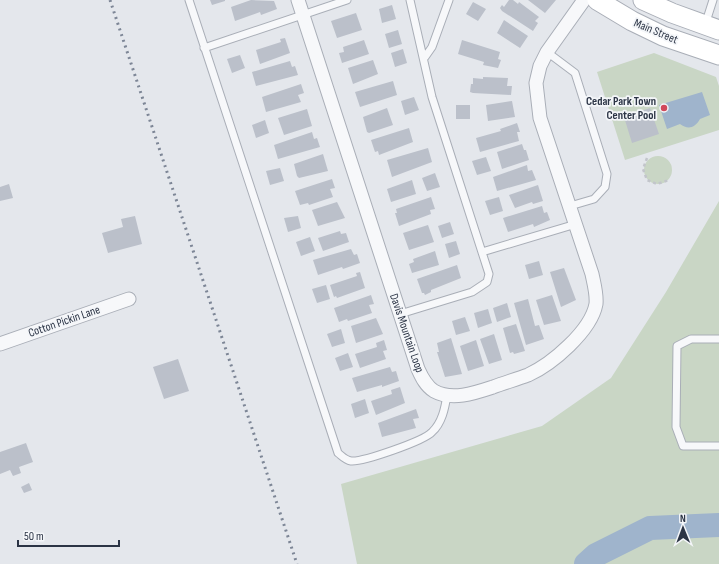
<svg xmlns="http://www.w3.org/2000/svg" width="719" height="564" font-family="'Sofia Sans Condensed',sans-serif">
  <style>
    .green { fill: #c9d6c5 }
    .water { fill: #9fb4cc }
    .lines { fill: none; stroke-linecap: round; stroke-linejoin: round }
    .river { stroke: #9fb4cc; stroke-width: 24 }
    .building { fill: #bbc0ca }
    .lane-casing { stroke: #a9aeb7; stroke-width: 9 }
    .street-casing { stroke: #a9aeb7; stroke-width: 15 }
    .secondary-casing { stroke: #a9aeb7; stroke-width: 21 }
    .path { stroke: #c2c5cb; stroke-width: 2.5; stroke-dasharray: 3 3; stroke-linecap: butt }
    .lane { stroke: #f7f8fa; stroke-width: 7 }
    .street { stroke: #f7f8fa; stroke-width: 13 }
    .secondary { stroke: #fff; stroke-width: 19 }
    .rail { stroke: #7d8696; stroke-width: 3; stroke-dasharray: 2 4; stroke-linecap: butt }
    .poi-dot { fill: #d1495b; stroke: #f4f6f9; stroke-width: 1.5 }
    .labels { text-anchor: middle; stroke-width: 3.5; stroke-linejoin: round; paint-order: stroke }
    .street-label { font-size: 12px; fill: #2b3445; stroke: #f4f6f9 }
    .poi-label { font-size: 12px; font-weight: bold; fill: #2b3445; stroke: #f4f6f9; text-anchor: end }
  </style>
  <rect width="100%" height="100%" fill="#e4e7ec"/>
  <path class="green" d="M654,53L716,77L719,86V130L625,160L597,72Z
    M644 170a14 14 0 1 1 28 0a14 14 0 1 1-28 0Z
    M719,201V564H357L341,484L542,426L611,378L666,292Z"/>
  <path class="water" d="M702,92L710,115L700,119C695,128 688,130 680,124L667,129L659,105Z"/>
  <g class="lines">
    <path class="river" d="M586,564L596,555L650,528L719,525"/>
  </g>
  <path class="building" d="M210,0H225V1L212,5Z
    M251,0L274,1L277,9L261,15L260,12L235,21L231,7Z
    M509,0H513L518,4L519,2L539,17L535,21L538,23L533,31L502,11L500,8L502,5L504,7Z
    M528,0H556L545,13Z
    M473,2L486,9L478,21L466,14Z
    M392,5L396,19L382,23L379,9Z
    M356,13L362,30L337,38L331,21Z
    M504,20L528,36L520,48L497,33Z
    M398,30L402,44L389,48L385,34Z
    M285,38L290,53L260,64L256,50L281,42L280,39Z
    M364,40L369,54L342,63L339,53L344,52L343,47Z
    M462,40L500,52L498,59L501,60L498,68L483,65L484,62L458,54Z
    M403,49L407,63L395,67L391,53Z
    M240,55L245,68L232,73L227,59Z
    M373,60L378,74L353,84L348,68Z
    M290,61L292,67L295,66L298,75L256,86L252,72Z
    M483,77L508,78L507,86H512L511,95L473,93L470,92L471,84H473V78L483,79Z
    M393,81L397,95L360,107L355,92Z
    M301,84L304,93L298,95L301,102L266,112L262,97Z
    M414,97L419,110L405,115L401,101Z
    M512,101L515,117L488,121L486,105Z
    M456,105H470V119H456Z
    M387,108L393,125L369,133L367,132L363,117Z
    M650,108L659,134L632,143L624,117Z
    M307,109L312,126L284,135L278,118Z
    M265,120L269,133L256,138L252,125Z
    M517,123L520,132H517L519,141L480,152L476,138L501,131L500,129Z
    M409,128L413,142L379,155L378,151L375,152L371,140Z
    M312,132L314,139L317,138L320,147L278,159L274,145Z
    M522,144L524,150H526L529,160L502,169L497,152Z
    M428,148L432,162L392,177L387,160Z
    M323,154L328,171L299,178L297,176L294,164Z
    M486,157L491,171L477,175L472,161Z
    M527,165L528,171L532,170L536,180L497,191L493,177Z
    M280,168L284,181L270,185L266,171Z
    M435,173L440,187L427,191L422,178Z
    M332,179L335,188L330,189L333,197L309,205L308,203L300,205L295,191Z
    M412,180L416,194L391,202L387,189Z
    M9,184L13,198L0,201V187Z
    M538,185L543,201L533,204L532,202L515,208L509,195Z
    M431,197L435,209L430,210L431,214L399,226L395,213H397L396,209Z
    M499,197L503,211L490,215L485,201Z
    M337,202L345,218L318,226L312,210Z
    M542,206L544,213L547,212L550,220L534,227L533,224L508,232L503,218Z
    M135,216L142,244L108,253L102,233L123,227L121,219Z
    M298,216L301,228L288,232L284,218Z
    M450,222L454,234L442,238L438,226Z
    M428,225L434,242L409,250L403,233Z
    M340,231L341,234L346,233L349,242L323,251L318,238Z
    M310,237L315,251L301,256L296,242Z
    M456,241L460,254L449,258L445,244Z
    M351,249L354,255L357,254L360,263L343,269L342,267L318,275L313,260Z
    M435,251L439,265L412,273L409,264L414,262L413,259Z
    M539,261L543,275L529,279L525,265Z
    M457,265L461,278L431,290V292L425,295L424,293H422L417,279Z
    M564,268L576,300L561,307L550,272Z
    M360,272L365,288L337,298L336,296L334,297L330,285L357,276L356,273Z
    M326,285L330,299L317,303L312,289Z
    M371,295L374,304L369,305L372,313L348,321L347,319L339,322L334,308Z
    M552,295L561,321L544,325L536,300Z
    M528,299L535,326L539,325L544,339L526,345L514,303Z
    M507,303L511,317L497,322L493,308Z
    M488,309L492,323L478,328L474,313Z
    M465,317L470,331L456,335L452,321Z
    M376,318L383,334L356,343L351,326Z
    M516,324L525,351L514,354L513,352L510,353L503,328Z
    M341,329L345,343L332,347L327,334Z
    M494,334L502,360L489,364L480,339Z
    M451,338L462,374L445,377L437,352H439L437,343Z
    M384,340L387,350L383,351L386,359L360,368L355,354L377,347L376,343Z
    M476,340L484,366L468,371L460,346Z
    M348,353L353,367L340,371L335,358Z
    M178,359L189,391L164,399L153,367Z
    M390,367L392,372L396,371L399,381L382,387V385L357,392L352,378Z
    M400,387L405,403L376,415L371,401L392,394L391,390Z
    M365,399L369,413L355,418L351,404Z
    M416,409L419,418L413,419L416,428L382,437L378,423Z
    M26,443L33,462L19,467L21,473L13,476L10,470L0,474V452Z
    M29,483L32,490L24,493L21,487Z"/>
  <g class="lines">
    <defs>
      <path id="lane" d="M189,0L338,453C342,456 345,460 351,461C363,462 424,441 432,432C442,423 445,408 447,395
        M705,25L713,0
        M204,48L347,0
        M547,52L575,73L607,174L605,187L594,199L570,206
        M425,57L432,47L449,0
        M482,252L576,224
        M400,314L472,292L487,282L489,274L432,97L410,0
        M719,339H691L677,346L676,427L683,446H719"/>
      <path id="street" d="M298,0L418,369C422,378 426,386 434,391C452,401 475,393 493,387C504,383 517,379 528,375C552,364 591,331 596,304C597,294 594,284 592,274L540,118L536,83L540,66L547,52L584,0
        M0,344L129,299"/>
      <path id="secondary" d="M597,0L632,21L663,36L719,55
        M643,0L672,13L719,30"/>
    </defs>
    <use href="#lane" class="lane-casing"/>
    <use href="#street" class="street-casing"/>
    <use href="#secondary" class="secondary-casing"/>
    <path class="path" d="M647,158L643,169L647,180L657,184L669,180"/>
    <use href="#lane" class="lane"/>
    <use href="#street" class="street"/>
    <use href="#secondary" class="secondary"/>
    <path class="rail" d="M110,0L297,564"/>
  </g>
  <circle class="poi-dot" cx="664" cy="108" r="4"/>
  <g class="labels">
    <g class="street-label">
      <text transform="translate(656 31) rotate(23)" y="4">Main Street</text>
      <text transform="translate(64 321) rotate(-19)" y="4">Cotton Pickin Lane</text>
      <text transform="translate(407 333) rotate(71)" y="4">Davis Mountain Loop</text>
    </g>
    <g class="poi-label">
      <text x="656" y="105">Cedar Park Town<tspan x="656" dy="14">Center Pool</tspan></text>
    </g>
  </g>
  <g transform="translate(683 528) rotate(359)" stroke="#f4f6f9" stroke-width="3" paint-order="stroke">
  <path d="M0-3L7 15L0 10L-7 15Z" fill="#2b3445"/>
  <text y="-6" font-size="11" font-weight="bold" text-anchor="middle" fill="#2b3445">N</text>
  </g>
  <path d="M18 540v6h101v-6" fill="none" stroke="#2b3445" stroke-width="2"/>
  <text x="24" y="540" font-size="12" fill="#2b3445" stroke="#f4f6f9" stroke-width="3" paint-order="stroke">50 m</text>
</svg>
